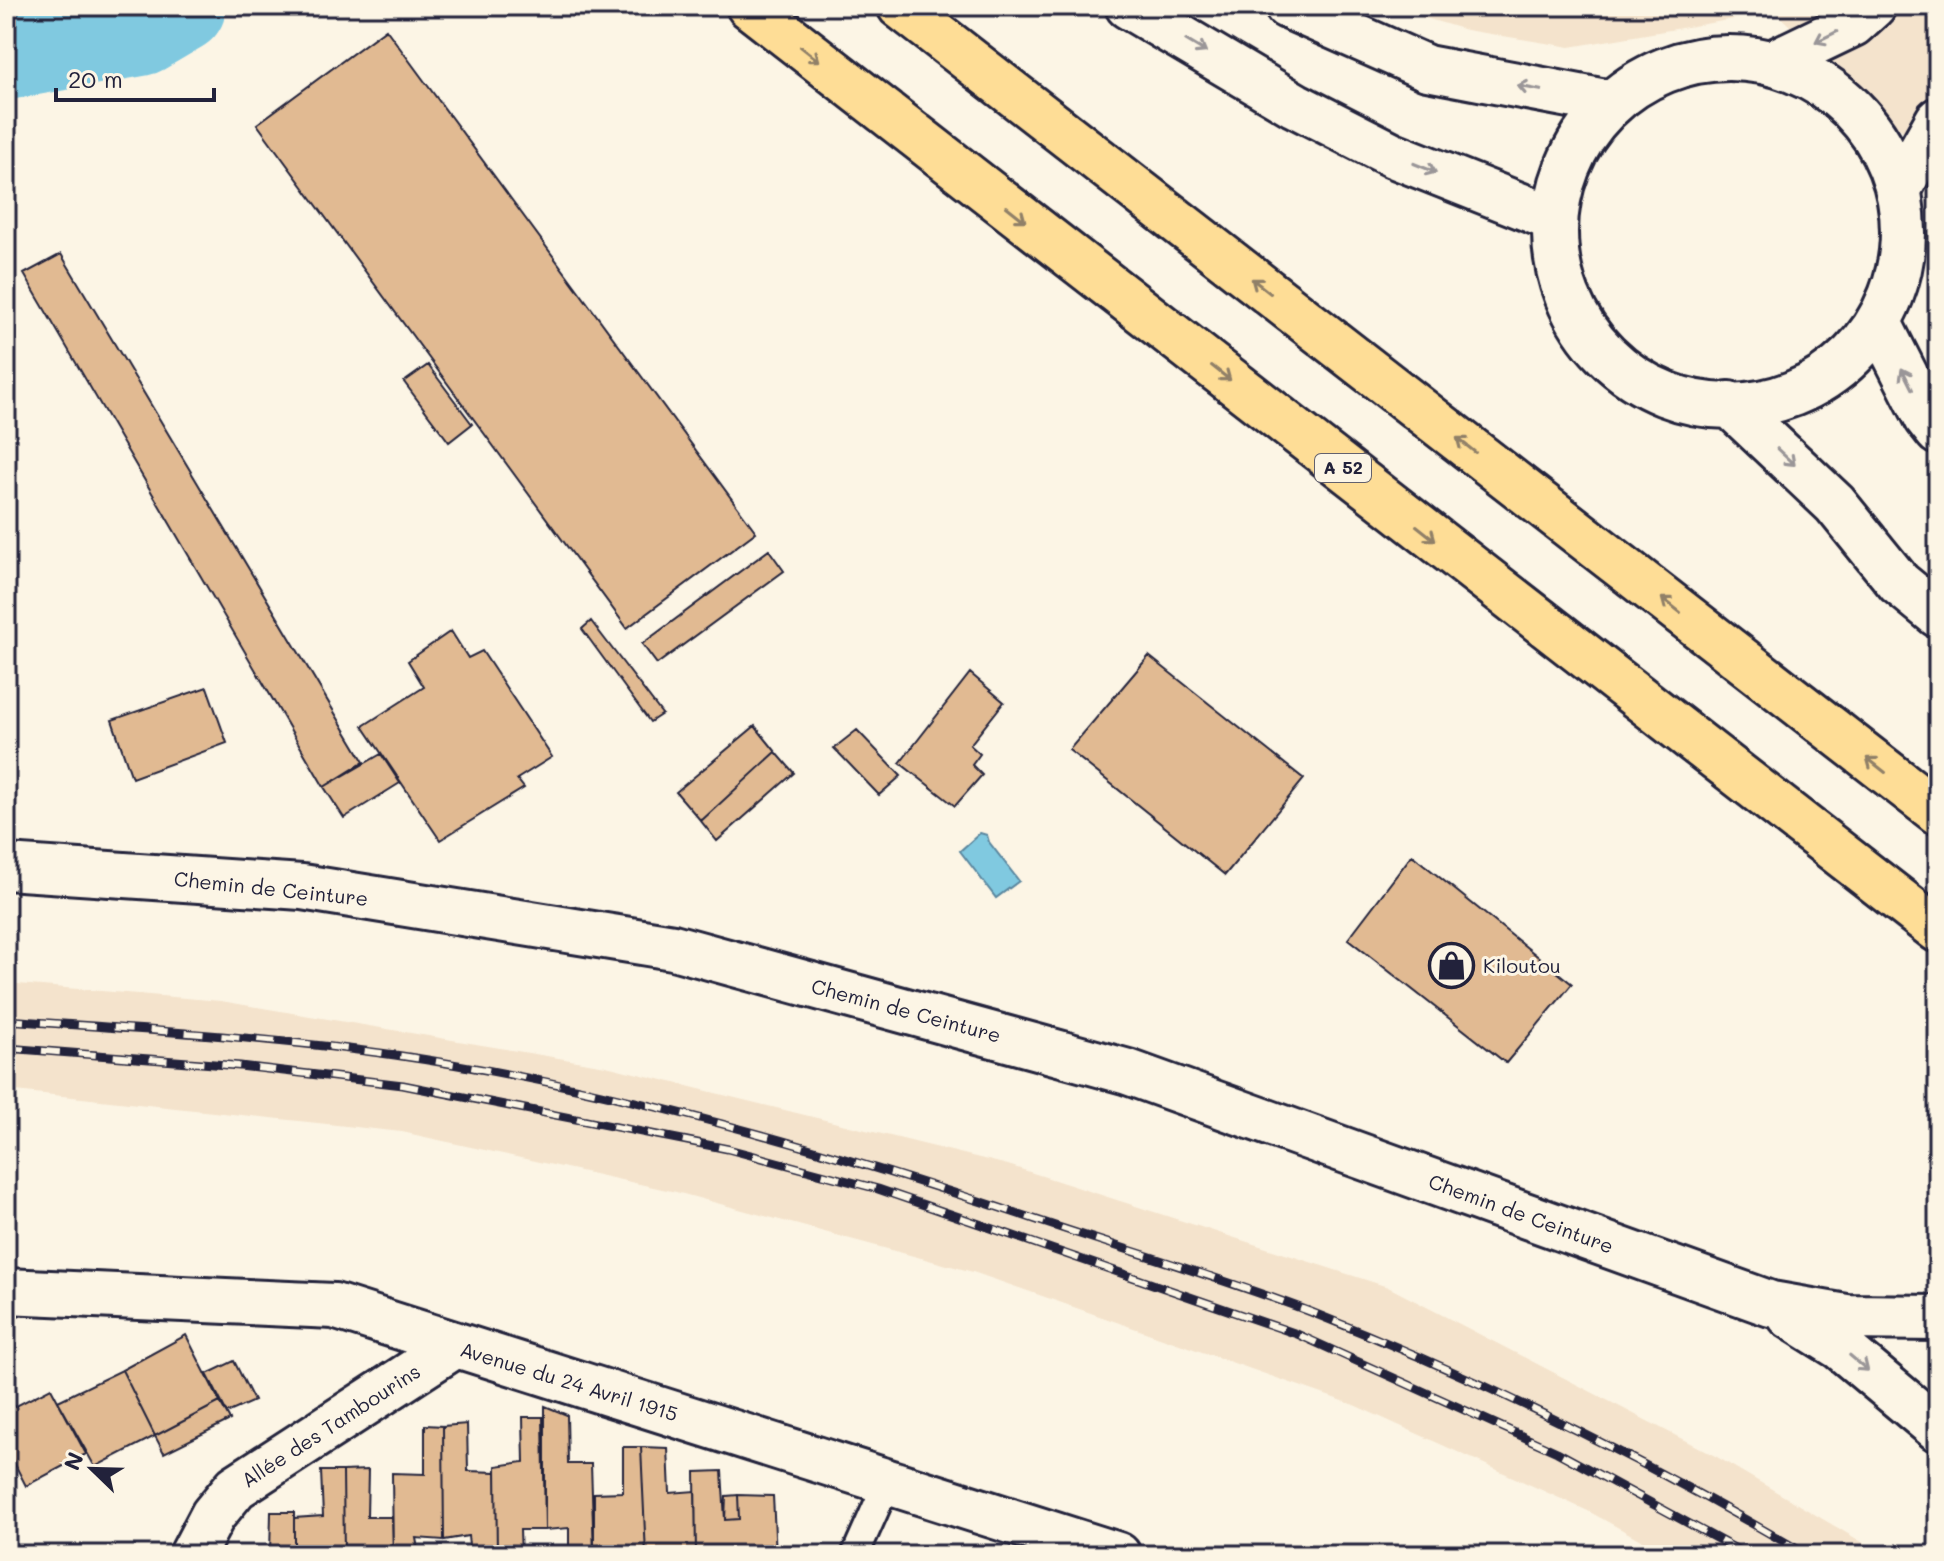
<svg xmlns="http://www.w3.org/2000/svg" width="1944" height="1561" font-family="Mali,sans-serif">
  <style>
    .built { fill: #f4e3cc }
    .water { fill: #80c9e0; stroke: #5a869e; stroke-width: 2 }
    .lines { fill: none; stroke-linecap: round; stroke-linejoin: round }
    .river { stroke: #80c9e0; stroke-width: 94 }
    .building { fill: #e1ba92; stroke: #22223b; stroke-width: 2 }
    .service-casing { stroke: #22223b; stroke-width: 32 }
    .minor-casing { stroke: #22223b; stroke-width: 50 }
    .tertiary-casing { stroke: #22223b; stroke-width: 50 }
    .secondary-casing { stroke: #22223b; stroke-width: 50 }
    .motorway-casing { stroke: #22223b; stroke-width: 50 }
    .service { stroke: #fcf5e5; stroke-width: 26 }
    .minor { stroke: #fcf5e5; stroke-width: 44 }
    .tertiary { stroke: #fcf5e5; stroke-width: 44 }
    .secondary { stroke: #fcf5e5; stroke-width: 44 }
    .motorway { stroke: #fedd96; stroke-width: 44 }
    .rail-casing { stroke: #22223b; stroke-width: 9 }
    .rail { stroke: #fcf5e5; stroke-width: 6; stroke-dasharray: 18; stroke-linecap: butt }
    .oneway { stroke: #9a9698 }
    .oneway2 { stroke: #908068 }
    .labels { text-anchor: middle; stroke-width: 6; stroke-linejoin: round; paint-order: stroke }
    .shield { fill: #fcf5e5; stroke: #63616e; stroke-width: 2 }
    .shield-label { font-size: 18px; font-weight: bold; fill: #22223b }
    .street-label { font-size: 20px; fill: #22223b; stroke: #fcf5e5 }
    .poi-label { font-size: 20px; fill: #22223b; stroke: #fcf5e5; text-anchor: start }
  </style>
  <rect width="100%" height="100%" fill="#fcf5e5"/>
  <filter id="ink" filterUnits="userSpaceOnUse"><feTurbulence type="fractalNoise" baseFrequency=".0125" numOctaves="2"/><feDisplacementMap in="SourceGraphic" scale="16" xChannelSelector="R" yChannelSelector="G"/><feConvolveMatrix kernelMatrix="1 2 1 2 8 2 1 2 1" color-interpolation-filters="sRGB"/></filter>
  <g filter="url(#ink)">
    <path class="built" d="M1385,6H1938V164L1775,12L1570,47L1466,30Z
      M6,983L221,1001L606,1066L1008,1165L1388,1287L1717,1457L1884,1555H1668L1588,1511L1354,1405L973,1272L676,1192L402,1132L6,1090Z"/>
    <path class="water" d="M980,833L987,835L989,842L1019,881L996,898L960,851Z"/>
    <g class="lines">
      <path class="river" d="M6,53L140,29L179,6"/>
    </g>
    <path class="building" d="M386,29L756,532L627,628L257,124Z
      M61,254L364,762L324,787L24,274Z
      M428,365L472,424L449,442L404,382Z
      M769,550L784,571L657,664L642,644Z
      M591,621L662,714L650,722L582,629Z
      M451,631L468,658L482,651L552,757L517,779L524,788L440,840L363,726L424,687L408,661Z
      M1149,656L1304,779L1225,875L1069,750Z
      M970,673L1004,702L970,745L980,754L972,765L982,775L955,806L900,763Z
      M207,687L227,743L132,778L112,720Z
      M755,726L776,752L701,821L676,792Z
      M857,730L901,776L879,795L834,748Z
      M776,752L794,773L717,841L701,821Z
      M381,754L400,783L344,818L324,787Z
      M1412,855L1572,984L1506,1063L1348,939Z
      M186,1335L220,1402L155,1436L122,1370Z
      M234,1361L254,1401L227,1413L207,1374Z
      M122,1370L155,1436L95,1467L58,1401Z
      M51,1388L86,1454L26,1486L6,1447V1411Z
      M220,1402L230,1420L164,1453L155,1436Z
      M545,1406L567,1415L568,1464H591L594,1555L569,1554V1528L545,1530Z
      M523,1417H543L545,1530H520L521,1555L497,1554L496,1466L524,1462Z
      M467,1424L468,1471L496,1472L497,1555H470L468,1536L444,1540L443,1426Z
      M425,1425L443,1426L444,1540L416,1538L419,1555H393L392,1473L425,1474Z
      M623,1447H641L646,1555H594V1493L623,1492Z
      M641,1447L668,1448L670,1493L695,1491L696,1553L646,1555Z
      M368,1470L367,1517H392L393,1555H344L343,1471Z
      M321,1471H343L344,1555H294V1518L323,1516Z
      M722,1471L725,1520L739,1519L738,1495L773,1496L776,1555H696L695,1472Z
      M738,1495L739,1519L725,1520L726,1496Z
      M271,1512H294V1555H270Z"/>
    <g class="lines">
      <defs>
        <path id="service" d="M855,1555L888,1481"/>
        <path id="minor" d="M6,1291L334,1306L1118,1555
          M192,1555L213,1515L236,1487L454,1346"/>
        <path id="tertiary" d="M1774,62L1853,24L1873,6
          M1900,187L1938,120"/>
        <path id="secondary" d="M1128,6L1295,105L1393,155L1554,219
          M1287,6L1427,68L1606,102
          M1555 232a174 174 0 1 1 348 0a174 174 0 1 1-348 0Z
          M1879,323L1927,418L1938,432
          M1729,404L1835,504L1899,583L1938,615
          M6,867L302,887L673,947L1128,1072L1771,1304L1846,1317L1938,1318
          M1790,1316L1840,1347L1938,1429"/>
        <path id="motorway" d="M749,6L1938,930
          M900,6L1938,812"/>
      </defs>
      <use href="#service" class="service-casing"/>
      <use href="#minor" class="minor-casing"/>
      <use href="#tertiary" class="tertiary-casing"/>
      <use href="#secondary" class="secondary-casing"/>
      <use href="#motorway" class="motorway-casing"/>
      <use href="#service" class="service"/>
      <use href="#minor" class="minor"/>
      <use href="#tertiary" class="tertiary"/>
      <use href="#secondary" class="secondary"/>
      <use href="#motorway" class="motorway"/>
      <defs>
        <path id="rail" d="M6,1020C136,1029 266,1037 395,1055C616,1087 829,1151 1040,1221C1130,1251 1222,1278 1311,1312C1482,1379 1648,1462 1807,1555
          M6,1048L240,1066L403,1085L728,1149L878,1189L1297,1334L1557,1452L1747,1555"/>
      </defs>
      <use href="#rail" class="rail-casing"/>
      <use href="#rail" class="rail"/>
    </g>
    <defs><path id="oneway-shaft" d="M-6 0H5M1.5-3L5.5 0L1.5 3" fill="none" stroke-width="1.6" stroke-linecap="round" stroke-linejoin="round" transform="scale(2)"/></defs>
    <g class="oneway">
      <use href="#oneway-shaft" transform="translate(1826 37) rotate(154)"/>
      <use href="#oneway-shaft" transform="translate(1196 46) rotate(31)"/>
      <use href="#oneway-shaft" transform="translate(1529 88) rotate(-169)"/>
      <use href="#oneway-shaft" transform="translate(1425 168) rotate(22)"/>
      <use href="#oneway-shaft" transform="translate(1907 379) rotate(-117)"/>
      <use href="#oneway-shaft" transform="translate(1786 457) rotate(43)"/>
      <use href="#oneway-shaft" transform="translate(1859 1363) rotate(40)"/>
    </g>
    <g class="oneway2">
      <use href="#oneway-shaft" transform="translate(810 54) rotate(38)"/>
      <use href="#oneway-shaft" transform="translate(1016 214) rotate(38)"/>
      <use href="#oneway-shaft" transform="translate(1261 286) rotate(-142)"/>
      <use href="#oneway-shaft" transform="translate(1221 373) rotate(38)"/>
      <use href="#oneway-shaft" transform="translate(1466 445) rotate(-142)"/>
      <use href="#oneway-shaft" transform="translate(1426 533) rotate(38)"/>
      <use href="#oneway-shaft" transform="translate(1671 605) rotate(-142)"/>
      <use href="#oneway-shaft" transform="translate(1876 765) rotate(-142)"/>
    </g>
  </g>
  <defs>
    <symbol id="shop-ring" viewBox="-11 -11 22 22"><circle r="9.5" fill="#fcf5e5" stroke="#22223b" stroke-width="1.5"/><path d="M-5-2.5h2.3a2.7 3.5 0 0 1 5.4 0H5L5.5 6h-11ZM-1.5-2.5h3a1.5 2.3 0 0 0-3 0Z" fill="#22223b"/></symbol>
  </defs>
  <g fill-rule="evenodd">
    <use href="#shop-ring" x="1426" y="940" width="51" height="51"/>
  </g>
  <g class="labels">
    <rect class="shield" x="1315" y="454" width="56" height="28" rx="6"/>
    <g class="shield-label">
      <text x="1343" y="474">A 52</text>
    </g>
    <g class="street-label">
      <text transform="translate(271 889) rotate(6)" y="7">Chemin de Ceinture</text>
      <text transform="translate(906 1011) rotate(15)" y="7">Chemin de Ceinture</text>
      <text transform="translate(1521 1214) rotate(20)" y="7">Chemin de Ceinture</text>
      <text transform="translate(569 1382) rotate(17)" y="7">Avenue du 24 Avril 1915</text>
      <text transform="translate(331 1426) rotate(-33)" y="7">Allée des Tambourins</text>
    </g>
    <g class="poi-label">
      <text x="1483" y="973">Kiloutou</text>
    </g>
  </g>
  <rect width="1944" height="1561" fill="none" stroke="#fcf5e5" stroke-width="32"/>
  <rect x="16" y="16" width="1912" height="1529" fill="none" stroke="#22223b" stroke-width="3" filter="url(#ink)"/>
  <g transform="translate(92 1469) rotate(293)" stroke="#fcf5e5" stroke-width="6" paint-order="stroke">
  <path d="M0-6L14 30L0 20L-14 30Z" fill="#22223b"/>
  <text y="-12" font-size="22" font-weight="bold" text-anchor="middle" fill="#22223b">N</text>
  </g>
  <path d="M56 88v12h158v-12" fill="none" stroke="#22223b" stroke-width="4"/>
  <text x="68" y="88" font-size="24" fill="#22223b" stroke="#fcf5e5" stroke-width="6" paint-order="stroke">20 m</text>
</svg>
